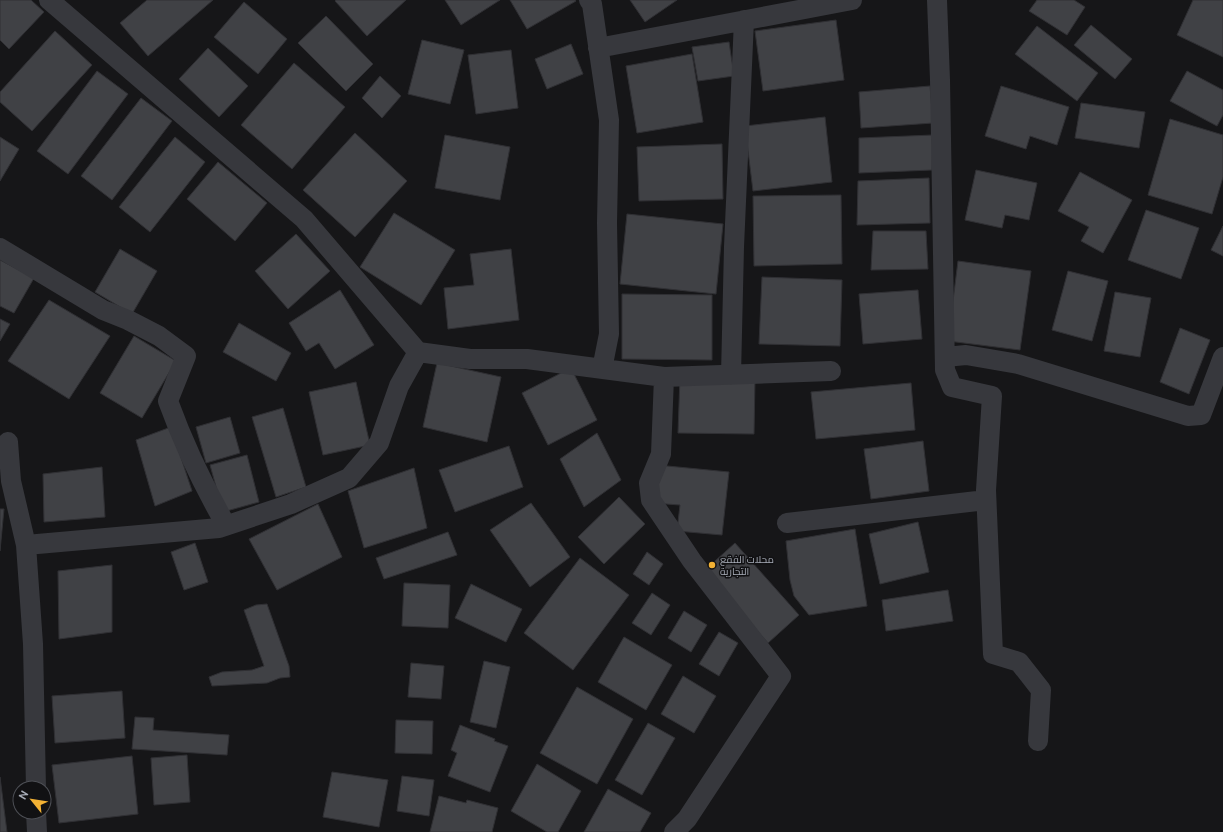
<svg xmlns="http://www.w3.org/2000/svg" width="1223" height="832" font-family="Ubuntu,Cairo,sans-serif">
  <style>
    .building { fill: #404145; stroke: #303034 }
    .lines { fill: none; stroke-linecap: round; stroke-linejoin: round }
    .minor { stroke: #37383d; stroke-width: 20 }
    .poi-dot { fill: #f2b134; stroke: #111113; stroke-width: 1.5 }
    .labels { text-anchor: middle; stroke-width: 3; stroke-linejoin: round; paint-order: stroke }
    .poi-label { font-size: 10px; fill: #a8adb8; stroke: #111113; text-anchor: start }
  </style>
  <rect width="100%" height="100%" fill="#161618"/>
  <path class="building" d="M0,0H31L44,12L9,49L0,40Z
    M147,0H213L148,56L120,23Z
    M336,0H406L367,36L335,1Z
    M445,0H500L461,25Z
    M510,0H575L576,1L527,29Z
    M630,0H677L645,22Z
    M1037,0H1074L1085,7L1067,35L1029,11Z
    M1193,0H1223V57L1177,35Z
    M244,2L287,39L258,74L214,37Z
    M326,16L373,64L346,91L298,43Z
    M836,20L844,80L763,91L755,31Z
    M1091,25L1132,59L1115,79L1074,45Z
    M1037,26L1098,73L1077,101L1015,54Z
    M55,31L92,65L32,131L0,102V92Z
    M422,40L464,50L450,104L408,94Z
    M729,42L734,76L698,81L692,47Z
    M571,44L583,74L547,89L535,59Z
    M208,48L248,86L219,117L179,79Z
    M511,50L518,108L476,114L468,55Z
    M692,54L703,122L637,133L626,66Z
    M294,63L345,107L292,169L241,125Z
    M97,71L128,94L68,174L37,151Z
    M1187,71L1223,90V115L1217,126L1170,101Z
    M380,76L401,96L382,118L362,98Z
    M930,86L933,123L861,128L859,92Z
    M1001,86L1069,107L1057,145L1030,136L1026,149L985,136Z
    M141,98L172,121L112,200L81,176Z
    M1081,103L1145,112L1139,148L1075,138Z
    M825,117L832,182L753,191L745,126Z
    M1170,119L1223,135V177L1212,214L1148,195Z
    M355,133L407,181L355,237L303,190Z
    M445,135L510,147L500,200L435,188Z
    M933,135L932,170L859,173V138Z
    M0,137L19,149L0,181Z
    M175,137L205,162L150,232L119,207Z
    M722,144L723,199L639,201L637,147Z
    M218,162L267,203L235,241L187,199Z
    M976,170L1037,183L1029,220L1005,215L1002,228L965,220Z
    M1080,172L1132,200L1103,253L1081,241L1089,227L1058,211Z
    M929,178L930,223L857,225L858,181Z
    M841,195L842,264L754,266L753,196Z
    M1146,210L1199,228L1181,279L1128,260Z
    M394,213L455,250L421,305L360,267Z
    M627,214L723,224L716,294L620,284Z
    M1223,226V256L1211,250Z
    M873,231H926L928,269L871,270Z
    M296,234L330,271L288,309L255,271Z
    M120,249L157,271L132,314L95,292Z
    M511,249L519,320L448,329L444,288L474,285L470,254Z
    M0,260L34,278L14,313L0,306Z
    M958,261L1031,271L1020,350L948,341Z
    M1068,271L1108,281L1092,341L1052,330Z
    M762,277L842,280L840,346L759,344Z
    M340,290L374,345L335,369L319,343L306,351L289,323Z
    M918,290L922,339L863,344L859,294Z
    M1115,292L1151,298L1140,357L1104,351Z
    M622,294L712,295V360L622,359Z
    M49,300L110,336L69,399L8,361Z
    M0,319L10,324L0,341Z
    M239,323L291,353L276,381L223,352Z
    M1180,328L1210,340L1189,394L1160,382Z
    M134,336L176,361L142,418L100,393Z
    M437,363L501,377L487,442L423,427Z
    M571,368L597,420L548,445L522,393Z
    M680,377L755,378L754,434L678,433Z
    M356,382L370,445L323,455L309,392Z
    M911,383L915,430L816,439L811,392Z
    M283,408L306,487L276,497L252,417Z
    M230,417L240,453L206,463L196,427Z
    M171,427L192,491L155,506L136,440Z
    M597,433L621,480L584,507L560,459Z
    M923,441L929,491L871,499L864,449Z
    M509,446L523,487L455,512L439,470Z
    M247,455L259,502L223,512L210,465Z
    M657,465L729,472L722,535L677,531L680,505L653,503Z
    M102,467L105,517L44,522L43,474Z
    M414,468L427,528L364,548L348,491Z
    M619,497L645,524L604,564L578,537Z
    M531,503L570,557L530,587L490,530Z
    M318,504L342,557L277,590L249,539Z
    M0,509H4L0,551Z
    M918,522L929,572L880,584L869,534Z
    M855,529L867,606L809,615L794,596L790,580L786,541Z
    M448,532L457,555L384,579L376,558Z
    M195,543L208,582L184,590L171,552Z
    M735,543L799,615L768,643L704,571Z
    M647,552L663,564L649,585L633,574Z
    M580,558L629,595L573,670L524,633Z
    M112,565V632L59,639L58,571Z
    M404,583L450,585L448,628L402,626Z
    M471,584L522,609L506,642L455,618Z
    M948,590L953,621L886,631L882,600Z
    M652,593L670,605L651,635L632,623Z
    M267,604L289,666L290,677L280,678L267,683L212,686L209,677L222,672L252,670L264,666L244,610L256,605Z
    M684,611L707,625L691,652L668,638Z
    M719,632L738,643L719,676L699,664Z
    M624,637L672,665L646,710L598,682Z
    M484,661L510,667L496,728L470,722Z
    M411,663L444,666L441,699L408,697Z
    M683,676L716,696L694,733L661,714Z
    M577,687L633,719L597,784L540,753Z
    M122,691L125,738L55,743L52,696Z
    M135,717L154,718L153,730L229,735L227,755L132,749Z
    M396,720L433,721L432,754L395,753Z
    M648,723L675,738L642,795L615,780Z
    M460,725L495,739L494,741L508,746L490,792L448,776L457,753L451,750Z
    M187,755L190,802L154,805L151,758Z
    M132,756L138,814L59,823L52,765Z
    M537,764L581,791L558,832H547L511,811Z
    M332,772L388,780L379,827L323,817Z
    M402,776L434,780L429,816L397,811Z
    M0,777L7,832H0Z
    M608,789L651,813L640,832H584Z
    M439,796L466,803L467,800L498,808L492,832H430Z"/>
  <g class="lines">
    <path class="minor" d="M49,0L304,219L418,352
      M589,0L592,4L609,120L607,223L609,334L602,369
      M937,0L940,80L945,370L952,387L992,396L986,490L993,654L1019,662L1041,690L1038,741
      M598,48L852,0
      M0,248L103,310L128,320L159,336L186,356L168,401C184,445 203,485 226,525
      M945,357L966,355L1018,364L1188,416L1201,415L1223,357
      M731,375L734,247L744,20
      M664,377L661,454L649,483L651,500L692,561L781,676L687,819L674,832
      M8,442L11,481L26,545L33,644L36,788
      M787,523L986,500
      M26,545L219,528L291,504L349,478L379,443L399,386L418,352L470,359H527L664,377L831,371
      M36,812L37,832"/>
  </g>
  <circle class="poi-dot" cx="712" cy="565" r="4"/>
  <g class="labels">
    <g class="poi-label">
      <text x="720" y="563">محلات الفقع<tspan x="720" dy="12">التجارية</tspan></text>
    </g>
  </g>
  <g transform="translate(32 800) rotate(300)"><circle r="19" fill="#111113" stroke="#4d4f55"/>
  <path d="M0-3L7 15L0 10L-7 15Z" fill="#f2b134"/>
  <text y="-6" font-size="11" font-weight="bold" text-anchor="middle" fill="#a8adb8">N</text>
  </g>
</svg>
